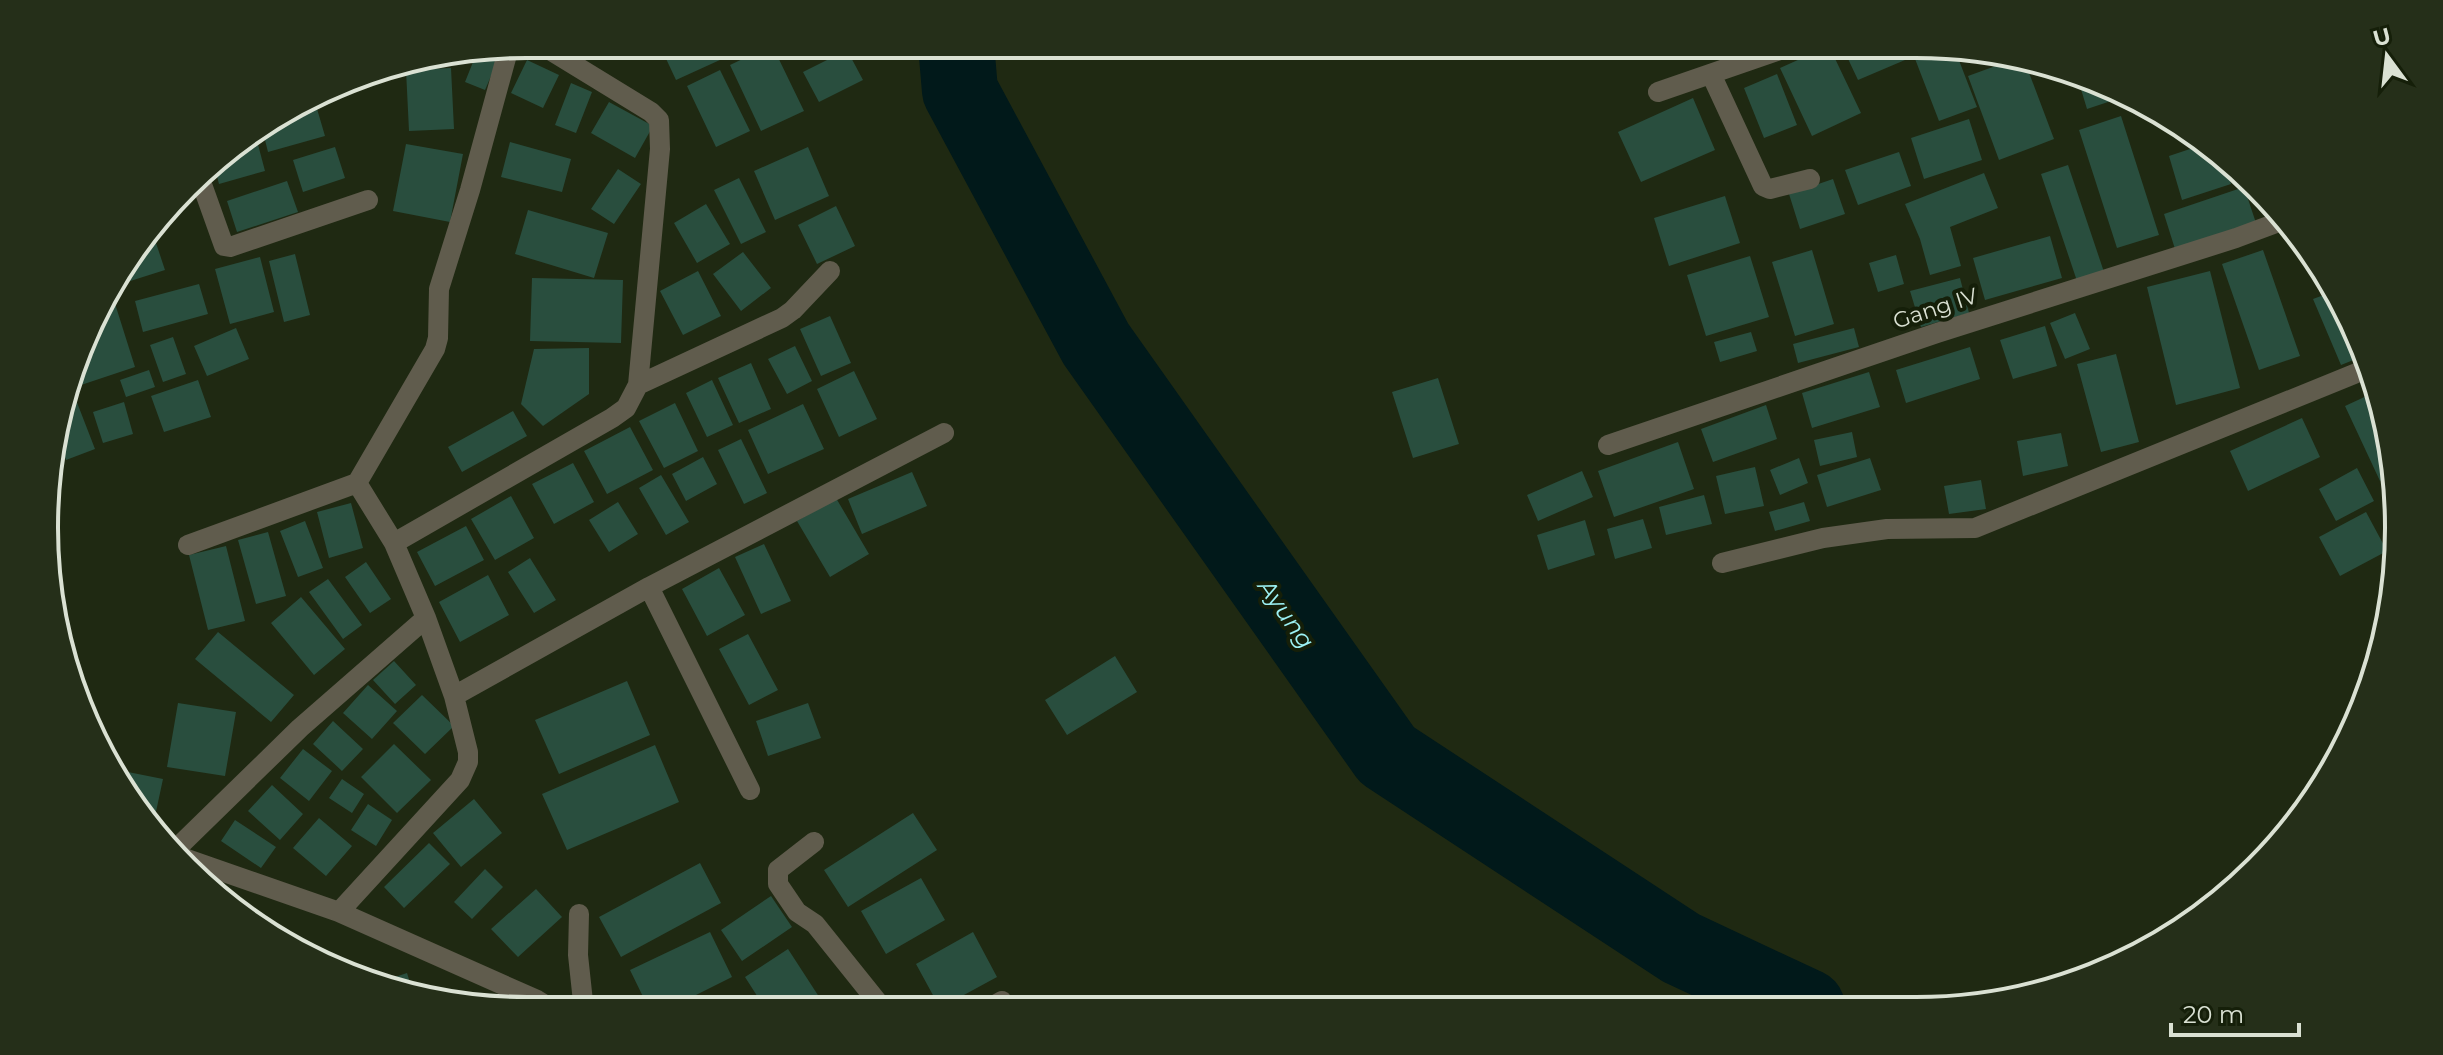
<svg xmlns="http://www.w3.org/2000/svg" width="2443" height="1055" font-family="Montserrat,sans-serif">
  <style>
    .lines { fill: none; stroke-linecap: round; stroke-linejoin: round }
    .river { stroke: #01191a; stroke-width: 76 }
    .building { fill: #294e3e }
    .street { stroke: #605c4d; stroke-width: 20 }
    .labels { text-anchor: middle; stroke-width: 8; stroke-linejoin: round; paint-order: stroke }
    .street-label { font-size: 22px; fill: #dae1d3; stroke: #151f09 }
    .water-label { font-size: 24px; font-style: italic; fill: #9df2f4; stroke: #151f09 }
    .rim { fill: none; stroke: #dae1d3; stroke-width: 4 }
  </style>
  <rect width="100%" height="100%" fill="#1f2912"/>
  <g class="lines">
    <path class="river" d="M956,44L960,91L1096,344L1387,755L1681,948L1807,1007"/>
  </g>
  <path class="building" d="M671,44H755L676,80L661,48Z
    M1841,44H1898L1905,60L1858,80Z
    M772,45L804,111L761,131L730,65Z
    M1829,46L1861,113L1812,136L1780,68Z
    M1927,46L1955,50L1977,107L1939,121L1912,51Z
    M503,48L485,90L465,82L477,52Z
    M847,50L863,80L819,102L803,72Z
    M527,60L559,75L543,108L511,93Z
    M2012,60L2025,62L2054,139L1999,160L1968,76Z
    M451,68L454,129L409,131L406,70Z
    M720,70L750,131L716,147L687,86Z
    M1777,74L1797,125L1764,138L1744,88Z
    M2081,75L2088,80L2120,98L2087,109L2077,76Z
    M571,83L592,92L576,133L555,125Z
    M1693,98L1715,150L1641,182L1618,132Z
    M315,102L325,136L268,152L263,132Z
    M609,102L653,126L635,158L591,133Z
    M2121,116L2159,235L2117,248L2079,130Z
    M1969,119L1982,160L1924,179L1911,138Z
    M256,137L265,171L219,184L213,161Z
    M510,142L571,159L562,192L501,177Z
    M406,144L463,154L450,222L393,211Z
    M2202,145L2222,157L2231,184L2182,200L2169,156Z
    M335,147L345,178L303,192L293,160Z
    M808,147L829,196L775,220L754,171Z
    M1899,152L1911,186L1858,205L1845,170Z
    M2068,165L2104,272L2077,281L2041,174Z
    M618,169L641,184L614,224L591,209Z
    M1984,173L1998,208L1950,227L1961,266L1930,275L1920,239L1905,204Z
    M739,178L766,232L741,244L714,190Z
    M1833,179L1845,214L1800,229L1789,194Z
    M287,181L298,212L237,232L227,201Z
    M2244,187L2256,223L2175,249L2164,214Z
    M1725,196L1740,243L1669,266L1654,218Z
    M706,204L730,244L697,263L674,223Z
    M836,206L855,246L817,264L798,225Z
    M528,210L608,233L594,278L515,254Z
    M2050,236L2062,278L1985,300L1973,258Z
    M155,240L165,270L124,283L120,272L143,244Z
    M1812,250L1834,324L1795,336L1772,262Z
    M2263,250L2300,356L2259,370L2222,264Z
    M743,252L771,288L741,311L713,274Z
    M295,254L310,315L284,322L269,261Z
    M1896,255L1904,284L1878,292L1869,263Z
    M1750,256L1769,317L1706,336L1687,275Z
    M260,257L274,312L230,324L215,269Z
    M698,271L721,316L683,335L660,291Z
    M2210,271L2240,388L2176,405L2147,287Z
    M532,278L623,280L621,343L530,341Z
    M1960,278L1969,313L1921,327L1910,291Z
    M199,284L208,314L143,332L135,301Z
    M111,291L135,367L81,385L77,371L106,293Z
    M2332,292L2349,314L2361,357L2341,365L2313,299Z
    M2075,313L2090,349L2065,359L2050,323Z
    M830,316L851,363L821,376L800,329Z
    M2045,326L2057,366L2013,379L2000,340Z
    M236,328L249,359L207,376L194,346Z
    M1854,328L1859,347L1798,363L1793,344Z
    M1751,332L1757,351L1720,362L1714,342Z
    M173,337L186,374L163,382L150,345Z
    M795,346L812,381L787,394L768,359Z
    M1970,347L1980,379L1906,403L1896,370Z
    M589,348V394L543,426L521,404L534,349Z
    M2116,354L2139,442L2101,452L2077,364Z
    M751,363L771,409L739,423L718,378Z
    M149,370L155,387L126,397L120,380Z
    M854,371L877,419L839,437L817,389Z
    M1869,372L1880,407L1812,428L1802,393Z
    M1438,378L1459,444L1413,458L1392,392Z
    M198,380L211,417L164,432L151,396Z
    M712,380L733,425L707,437L686,393Z
    M71,387L95,449L66,460L54,431Z
    M2371,394L2392,475L2380,481L2345,406Z
    M124,402L133,434L103,443L93,412Z
    M675,403L698,451L664,468L639,421Z
    M803,404L824,449L768,474L748,430Z
    M1766,405L1777,439L1713,462L1701,429Z
    M513,411L527,436L462,472L448,447Z
    M2302,418L2320,457L2248,491L2230,451Z
    M630,427L653,470L607,494L584,451Z
    M1852,432L1857,457L1820,466L1814,440Z
    M2061,433L2068,466L2023,476L2017,441Z
    M741,439L767,493L744,504L718,450Z
    M1678,442L1694,489L1614,517L1598,471Z
    M703,457L717,484L686,501L672,474Z
    M1799,458L1808,483L1780,495L1770,470Z
    M1870,458L1881,490L1827,507L1817,475Z
    M573,463L594,502L554,524L532,484Z
    M1755,467L1764,506L1725,514L1716,476Z
    M2357,468L2374,501L2336,521L2319,489Z
    M1582,471L1593,497L1538,521L1527,495Z
    M912,472L927,506L862,534L848,499Z
    M661,475L689,522L666,535L639,488Z
    M1981,480L1986,509L1949,514L1944,486Z
    M1704,495L1712,524L1666,535L1659,507Z
    M511,496L534,538L495,560L471,519Z
    M836,498L869,554L830,577L797,521Z
    M618,502L638,534L609,552L589,520Z
    M1804,502L1810,521L1775,531L1769,512Z
    M351,503L363,548L329,558L317,512Z
    M2366,512L2387,551L2340,576L2319,537Z
    M1643,519L1652,548L1615,559L1607,529Z
    M1585,520L1595,555L1548,570L1537,535Z
    M305,521L323,568L298,577L280,531Z
    M466,526L484,560L435,586L417,552Z
    M268,532L286,596L256,604L238,540Z
    M764,544L791,601L761,614L735,557Z
    M226,546L245,621L208,630L189,555Z
    M530,558L556,600L534,613L508,572Z
    M366,562L391,599L370,613L345,577Z
    M719,568L745,615L707,636L682,589Z
    M488,575L509,615L460,642L439,602Z
    M328,579L362,625L343,639L309,592Z
    M301,597L345,649L314,675L271,623Z
    M218,632L294,695L271,722L195,659Z
    M748,634L778,690L749,705L719,649Z
    M1115,656L1137,692L1067,735L1045,700Z
    M394,661L416,685L395,704L373,680Z
    M627,681L650,735L559,774L535,720Z
    M368,685L397,711L372,739L343,713Z
    M422,695L454,726L425,754L393,723Z
    M178,703L236,712L225,776L167,767Z
    M808,703L821,738L768,756L756,721Z
    M333,721L363,749L342,771L313,744Z
    M394,744L431,780L397,813L361,777Z
    M655,745L679,802L567,850L542,794Z
    M303,749L332,771L309,801L280,778Z
    M108,768L163,779L154,821L151,820Z
    M342,779L364,794L352,813L329,798Z
    M272,785L303,814L280,840L248,811Z
    M474,799L502,833L461,867L433,833Z
    M368,804L392,820L376,846L351,830Z
    M913,813L937,850L848,907L824,870Z
    M319,818L352,846L326,876L293,848Z
    M235,820L276,847L261,868L221,841Z
    M429,843L450,864L404,908L384,887Z
    M700,863L721,903L621,957L599,917Z
    M485,869L503,887L472,919L454,902Z
    M921,878L945,920L886,954L861,911Z
    M536,889L562,917L518,957L491,929Z
    M771,896L792,927L742,961L721,930Z
    M710,932L732,977L664,1011H650L630,970Z
    M973,932L997,977L940,1008L916,964Z
    M788,949L825,1006L819,1010H766L745,977Z
    M407,973L413,992L371,985Z"/>
  <g class="lines">
    <path class="street" d="M1711,74L1763,186L1770,189L1810,179
      M1658,92L1797,44
      M199,176L224,246L230,247L368,200
      M638,385L782,318L793,310L830,271
      M1608,445L1937,333L2236,238L2279,222
      M357,483L435,349L438,338L439,289L470,190L509,47
      M394,543L612,418L626,408L638,385L660,149L659,120L651,112L540,44
      M188,545L357,483L394,543L426,618L454,696L468,752V762L460,780L339,912
      M1722,563L1823,538L1887,529L1975,528L2364,370
      M649,587L944,433
      M454,696L649,587L750,790
      M814,842L778,870V884L797,912L815,924L884,1010
      M175,850L300,728L426,618
      M181,857L339,912L537,1000L555,1011
      M579,914L578,955L584,1011
      M986,1010L1002,1001"/>
  </g>
  <g class="labels">
    <g class="street-label">
      <text transform="translate(1935 308) rotate(-18)" y="8">Gang IV</text>
    </g>
    <g class="water-label">
      <text transform="translate(1286 614) rotate(55)" y="8">Ayung</text>
    </g>
  </g>
  <path d="M0 0H2443V1055H0ZM527 58H1916A469 469 0 0 1 2385 527V528A469 469 0 0 1 1916 997H527A469 469 0 0 1 58 528V527A469 469 0 0 1 527 58Z" fill="#252f19" fill-rule="evenodd"/>
  <path class="rim" d="M527 58H1916A469 469 0 0 1 2385 527V528A469 469 0 0 1 1916 997H527A469 469 0 0 1 58 528V527A469 469 0 0 1 527 58Z"/>
  <g transform="translate(2387 56) rotate(345)" stroke="#151f09" stroke-width="6" paint-order="stroke">
  <path d="M0-6L14 30L0 20L-14 30Z" fill="#dae1d3"/>
  <text y="-12" font-size="22" font-weight="bold" text-anchor="middle" fill="#dae1d3">U</text>
  </g>
  <path d="M2171 1023v12h128v-12" fill="none" stroke="#dae1d3" stroke-width="4"/>
  <text x="2183" y="1023" font-size="24" fill="#dae1d3" stroke="#151f09" stroke-width="6" paint-order="stroke">20 m</text>
</svg>
